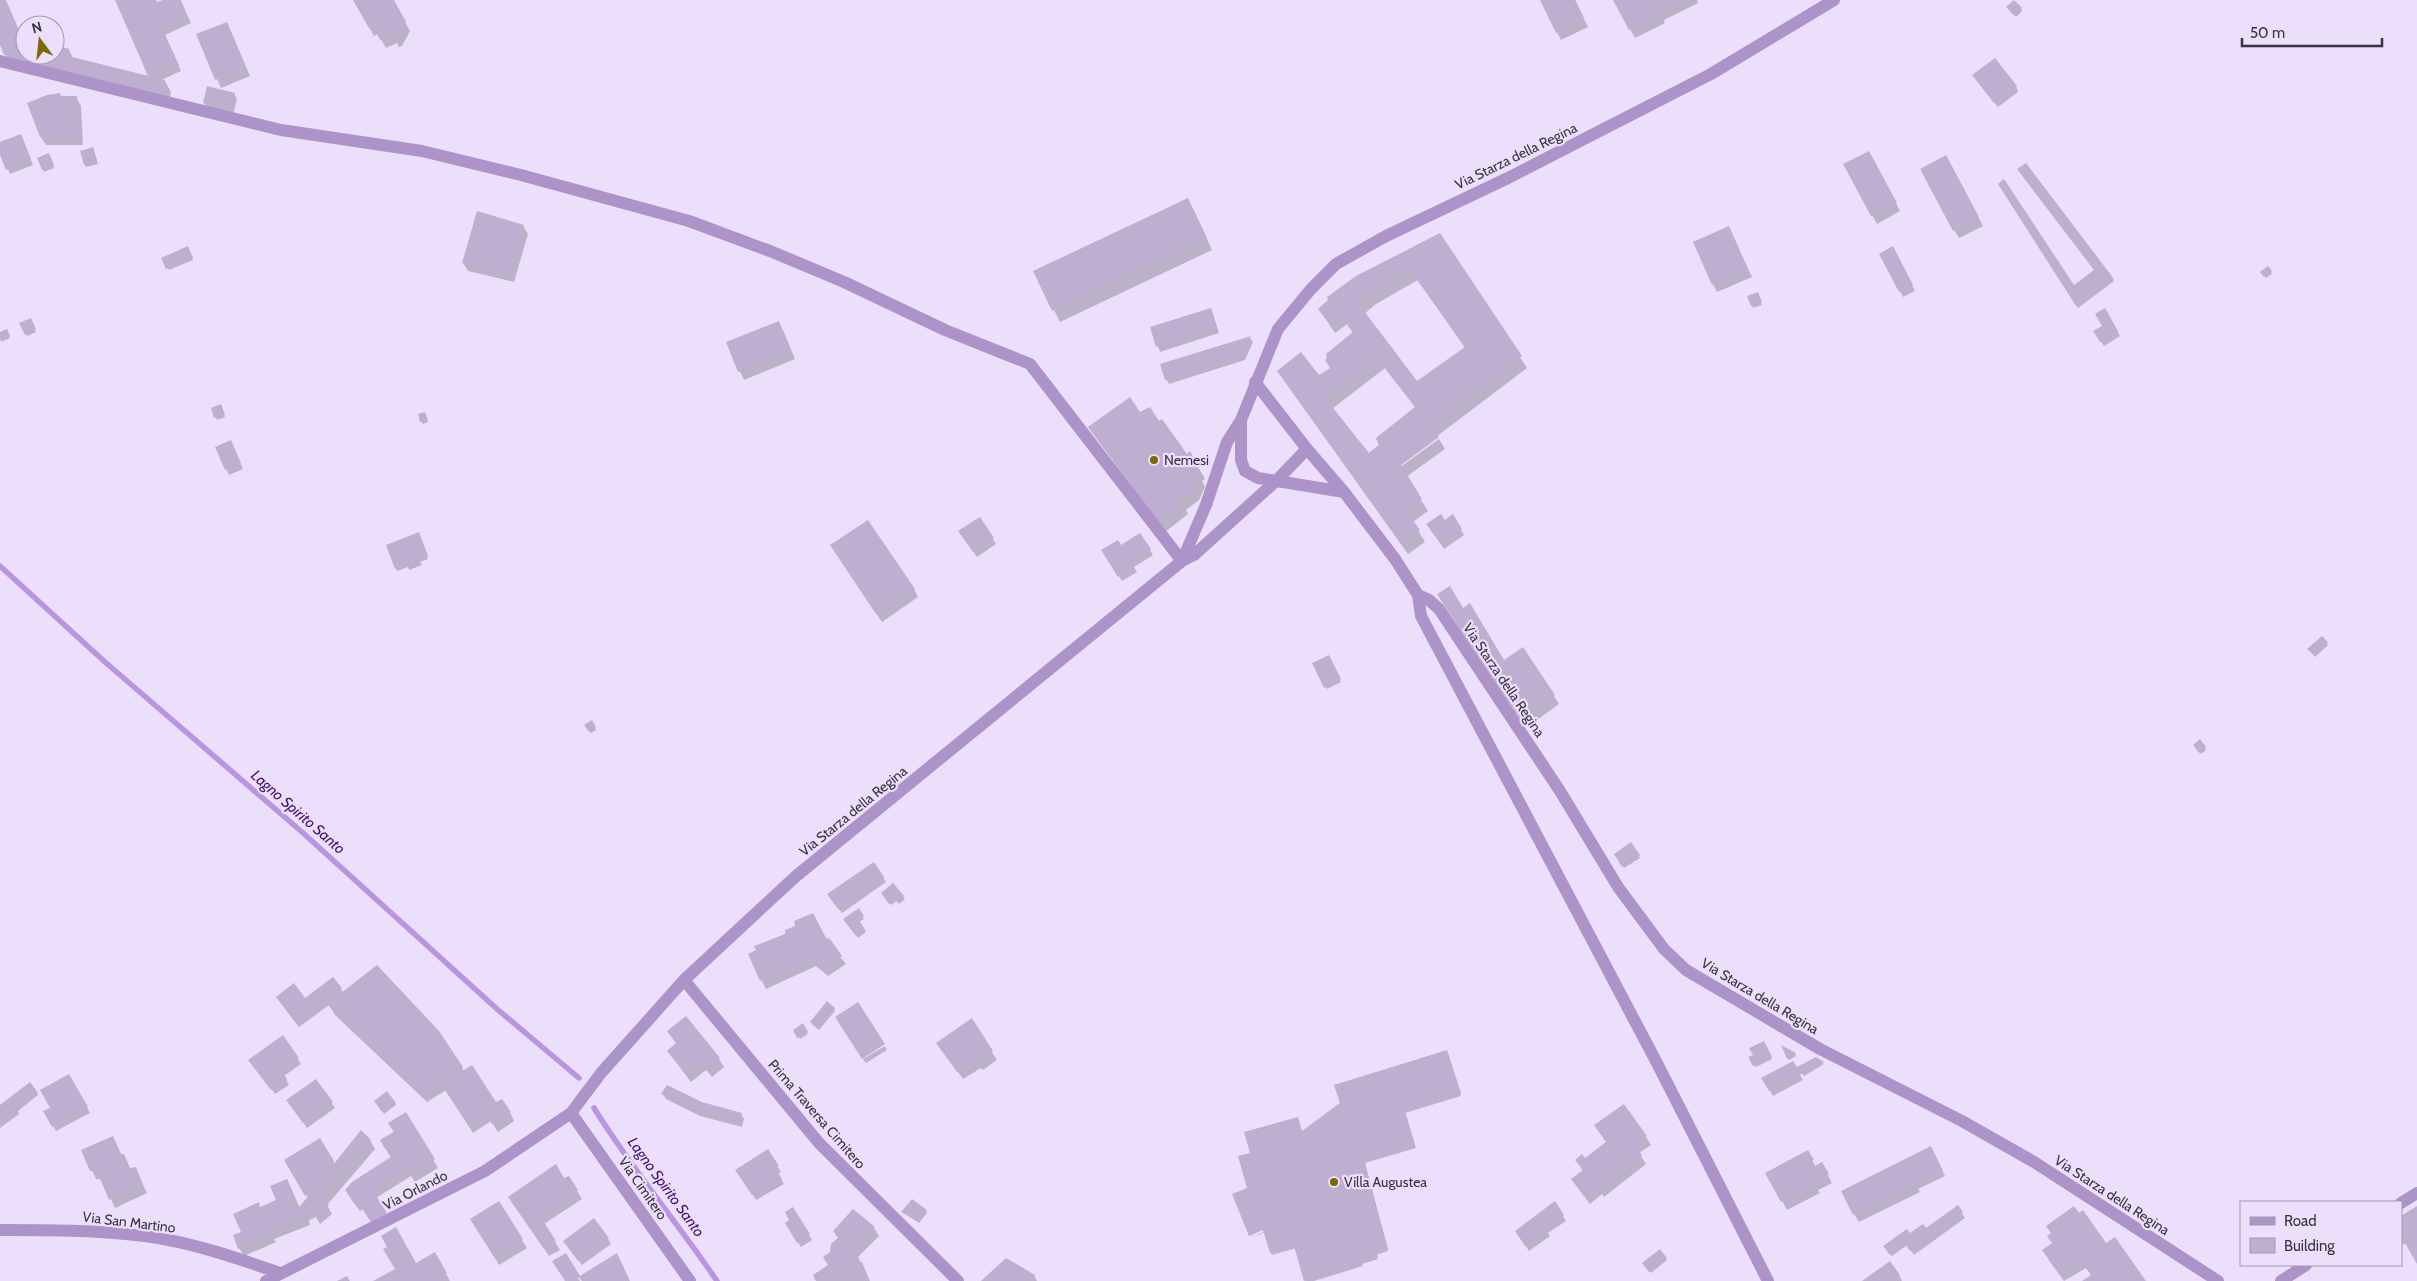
<svg xmlns="http://www.w3.org/2000/svg" width="2417" height="1281" font-family="Cabin,sans-serif">
  <style>
    .shadow { fill: #0003; fill-rule: evenodd }
    .lines { fill: none; stroke-linecap: round; stroke-linejoin: round }
    .stream { stroke: #b994e1; stroke-width: 5.5 }
    .building { fill: #beafd0; fill-rule: evenodd }
    .minor { stroke: #ac94c8; stroke-width: 12 }
    .poi-dot { fill: #7d6900; stroke: #ebdffb; stroke-width: 2 }
    .labels { text-anchor: middle; stroke-width: 4.5; stroke-linejoin: round; paint-order: stroke }
    .street-label { font-size: 14px; fill: #393240; stroke: #ebdffb }
    .poi-label { font-size: 14px; fill: #393240; stroke: #ebdffb; text-anchor: start }
    .water-label { font-size: 15px; font-style: italic; fill: #47126e; stroke: #ebdffb }
  </style>
  <rect width="100%" height="100%" fill="#ebdffb"/>
  <path class="shadow" d="M0,0H6L22,37L25,38V55H55V47L69,50L73,58L150,77L116,0H156L158,4L166,0H180L191,23L165,35L181,71L161,80L165,81L171,92L168,105L12,66L0,42Z
    M354,0H393L410,31L402,46L399,47L397,43L386,48L378,34L374,36Z
    M1542,0H1575L1588,27L1561,40Z
    M1614,0H1697L1698,3L1664,20L1665,23L1635,38Z
    M2021,9L2022,11L2016,17L2009,10Z
    M231,32L250,76L221,88L198,35Z
    M1977,81L2016,86L2018,92L1998,107Z
    M234,94L237,99L233,115L207,108L204,103Z
    M61,97H76L81,106L83,145H46L41,137Z
    M21,135L33,165L10,174L0,152V144Z
    M94,151L98,164L86,167L85,165Z
    M50,156L54,168L44,172L43,170Z
    M1874,160L1900,211L1877,224L1845,165Z
    M1950,165L1983,226L1959,238L1954,230Z
    M1999,184L2074,286L2112,279L2114,281L2078,308Z
    M1194,211L1212,250L1060,322L1035,272Z
    M523,226L528,234L514,282L468,271L463,263Z
    M1729,228L1752,277L1717,292L1713,284Z
    M1440,235L1527,368L1395,468L1396,470L1439,439L1445,449L1406,477L1428,511L1413,522L1425,542L1408,554L1278,371L1319,376L1331,368L1353,333L1347,324L1335,333L1319,309ZM1418,280L1465,348L1416,383L1364,314L1376,304ZM1385,368L1416,408L1369,455L1332,409Z
    M189,250L193,260L169,270L163,258Z
    M1896,253L1915,291L1903,297L1881,254Z
    M2268,267L2272,274L2266,278L2261,272Z
    M1758,296L1762,305L1753,308L1748,297Z
    M1211,309L1219,333L1160,352L1152,328Z
    M2105,310L2120,336L2104,346L2098,337L2104,326Z
    M30,319L36,332L27,336L21,324Z
    M783,330L795,359L744,380L727,343Z
    M7,331L10,338L1,342L0,333Z
    M1250,338L1253,342L1245,360L1169,384L1166,379Z
    M222,407L225,417L217,420L212,408Z
    M1139,414L1158,423L1186,455L1190,453L1205,479L1202,481L1205,487L1199,500L1186,510L1188,514L1165,532L1089,428Z
    M426,416L428,422L423,424L421,421Z
    M231,441L243,469L229,475L217,448Z
    M979,518L996,544L977,557L963,537Z
    M1444,522L1461,530L1464,535L1444,549L1431,530Z
    M1140,535L1153,555L1134,567L1137,572L1122,581L1106,556Z
    M420,536L428,559L420,562L422,565L409,570L408,567L397,571L396,568Z
    M836,553L914,589L918,597L882,622Z
    M1463,609L1503,661L1523,649L1559,704L1537,720L1536,717L1522,725Z
    M2327,643L2328,645L2315,657L2310,651Z
    M1328,656L1341,682L1327,689L1314,664Z
    M592,722L596,730L591,733L586,725Z
    M2195,745L2205,748L2206,750L2201,754Z
    M1631,844L1640,858L1624,868L1615,854Z
    M883,877L886,882L842,913L831,899Z
    M893,885L905,899L899,904L897,901L891,905L884,895Z
    M858,910L864,919L859,922L866,932L858,938L844,919Z
    M796,927L826,940L846,964L828,976L816,966L766,989L749,954L786,935Z
    M341,989L343,993L438,1032L464,1071L496,1104L510,1112L514,1121L498,1132L491,1121L473,1133L446,1090L427,1102L335,1015L329,1005L299,1027L280,1002L305,999Z
    M834,1008L835,1011L819,1030L812,1024L811,1022Z
    M971,1020L997,1060L983,1070L981,1068L963,1079L943,1051Z
    M803,1025L808,1034L800,1039L794,1030Z
    M669,1032L719,1059L724,1067L712,1077L706,1070L691,1082L668,1051L677,1045Z
    M283,1037L301,1064L284,1076L289,1085L275,1094L253,1065Z
    M1764,1043L1772,1059L1756,1067L1750,1057L1755,1056Z
    M885,1046L887,1050L866,1063L863,1059Z
    M1783,1048L1795,1054L1796,1056L1789,1060Z
    M1448,1053L1461,1096L1405,1113L1416,1148L1365,1163L1388,1251L1376,1255L1378,1259L1362,1264L1363,1266L1314,1281H1306L1296,1248L1272,1255L1265,1232L1251,1238L1269,1229L1249,1189L1302,1133Z
    M1816,1058L1824,1064L1804,1076L1799,1068Z
    M1793,1063L1803,1080L1773,1096L1763,1078Z
    M69,1076L90,1113L56,1131L45,1112L52,1108Z
    M316,1081L335,1108L307,1128L291,1105Z
    M30,1084L38,1095L18,1111L19,1114L0,1128V1107Z
    M387,1092L396,1105L384,1114L376,1101Z
    M663,1094L741,1114L744,1119L742,1127L700,1116L666,1099Z
    M406,1113L438,1168L415,1182L411,1176L376,1198L390,1222L363,1209L360,1211L351,1199L391,1158L381,1140L395,1132Z
    M1646,1137L1651,1145L1639,1153L1646,1164L1604,1197L1602,1194L1590,1204L1578,1188L1583,1171L1577,1161Z
    M320,1140L335,1165L370,1140L375,1149L327,1205L332,1214L320,1224L316,1217L309,1220L310,1225L274,1239L276,1242L244,1256L239,1248L243,1232L258,1204L261,1208L277,1200L287,1180L300,1208L308,1198L286,1160Z
    M767,1151L781,1172L778,1174L784,1184L756,1200L737,1170Z
    M1807,1152L1816,1167L1822,1164L1832,1183L1818,1190L1820,1193L1787,1210L1767,1173Z
    M1933,1153L1945,1176L1918,1189L1920,1192L1859,1222L1854,1214Z
    M121,1156L130,1169L135,1168L147,1193L115,1208L102,1179H96L92,1170Z
    M569,1178L582,1199L544,1224L560,1250L549,1256L515,1205Z
    M499,1202L527,1248L499,1265L472,1220Z
    M1555,1203L1566,1221L1548,1233L1550,1236L1529,1251L1520,1237Z
    M1958,1207L1965,1218L1914,1255L1907,1245L1892,1256L1886,1249L1926,1230Z
    M2417,1207V1262L2406,1243L2401,1246V1218Z
    M792,1208L812,1240L801,1247L786,1224L791,1221Z
    M853,1211L874,1228L879,1236L858,1257L870,1281H817L815,1275L830,1265L831,1253Z
    M926,1211L927,1213L919,1223L903,1212Z
    M608,1239L611,1244L582,1265L568,1246Z
    M2105,1245L2145,1281H2085L2092,1276L2086,1268L2064,1281L2048,1259Z
    M1660,1251L1667,1260L1651,1273L1645,1266Z
    M435,1254L450,1281H376L416,1265Z
    M565,1254L580,1281H566Z
    M1034,1275L1037,1281H983Z
    M1899,1275L1902,1281H1864Z"/>
  <g class="lines">
    <path class="stream" d="M0,566L105,662L302,832L497,1009L579,1078
      M594,1108C631,1168 677,1222 717,1281"/>
  </g>
  <path class="building" d="M0,0H5L21,36L25,37V55H55V45L69,49L68,56L165,80L162,94L4,55L0,45Z
    M115,0H156L157,2L163,0H181L187,15L161,26L179,65L148,76Z
    M353,0H394L406,22L398,38L393,39L391,35L380,40L373,26L369,28Z
    M1540,0H1575L1584,18L1556,33Z
    M1613,0H1683L1660,11L1661,14L1629,30Z
    M2014,0L2022,8L2014,15L2006,7Z
    M227,22L246,67L215,80L196,34Z
    M1995,58L2017,86L1994,103L1972,75Z
    M207,86L235,93L231,110L203,103Z
    M60,93L61,96H77L79,137H40L27,103L47,95Z
    M21,134L31,159L6,170L0,155V142Z
    M93,147L97,161L84,165L80,151Z
    M1869,151L1897,203L1871,216L1843,164Z
    M49,153L54,165L42,170L37,158Z
    M1946,155L1979,217L1953,231L1920,169Z
    M2026,163L2114,279L2076,306L1998,184L2004,179L2074,285L2094,270L2017,169Z
    M1188,198L1207,238L1052,311L1033,271Z
    M477,211L524,225L510,275L462,263Z
    M1729,226L1748,269L1712,285L1693,242Z
    M1440,233L1522,356L1432,426L1439,437L1401,465L1422,499L1406,510L1420,530L1401,544L1277,371L1301,352L1319,375L1330,368L1325,360L1327,358L1326,354L1353,332L1339,313L1328,322L1318,309L1328,300L1327,297L1356,276ZM1410,270L1465,347L1417,381L1358,303L1369,293ZM1377,358L1415,407L1376,438L1379,445L1369,453L1325,398Z
    M188,246L193,258L166,269L161,258Z
    M1893,246L1913,285L1899,292L1879,254Z
    M2268,266L2272,271L2264,277L2260,272Z
    M1758,292L1762,302L1751,306L1747,296Z
    M1211,308L1217,327L1156,347L1150,327Z
    M2105,308L2118,331L2100,342L2093,331L2102,326L2095,314Z
    M31,318L36,329L25,335L19,323Z
    M779,321L791,351L738,372L726,342Z
    M7,329L10,336L0,340V332Z
    M1251,336L1242,355L1165,380L1160,364Z
    M1130,397L1140,412L1150,407L1159,421L1162,419L1187,454L1190,451L1199,467L1196,471L1200,474L1193,489L1180,499L1182,502L1158,521L1088,427Z
    M221,404L225,415L214,418L211,408Z
    M425,412L428,420L420,422L418,414Z
    M231,440L241,463L225,470L215,447Z
    M1441,514L1445,520L1453,514L1462,529L1441,544L1426,524Z
    M980,517L994,538L973,552L958,531Z
    M868,520L915,589L876,614L830,545Z
    M419,532L428,556L395,569L386,545Z
    M1140,533L1151,549L1132,562L1135,566L1118,577L1101,550L1118,540L1121,545Z
    M1450,586L1463,608L1470,603L1504,660L1523,647L1555,695L1532,712L1530,709L1516,717L1437,594Z
    M2322,636L2328,642L2314,655L2307,649Z
    M1329,655L1341,679L1324,688L1312,663Z
    M592,720L596,727L589,732L584,725Z
    M2200,739L2206,747L2199,753L2193,745Z
    M1631,842L1640,855L1622,867L1614,854Z
    M874,862L884,877L838,909L827,894Z
    M893,883L904,896L897,902L895,899L889,904L881,893Z
    M859,908L864,916L859,920L865,930L856,936L843,919Z
    M813,913L826,938L830,939L842,956L823,969L811,959L760,981L748,954L756,950L754,946L785,934V930L795,926L794,921Z
    M377,965L439,1031L463,1067L421,1095L327,1004Z
    M333,977L342,988L296,1023L276,997L294,983L305,998Z
    M827,1001L835,1008L818,1029L810,1022Z
    M858,1002L885,1044L862,1059L835,1017Z
    M686,1016L720,1058L706,1070L701,1063L686,1075L667,1051L676,1043L667,1031Z
    M972,1018L993,1051L977,1063L975,1061L957,1072L936,1043Z
    M803,1023L808,1032L797,1038L793,1030Z
    M283,1035L299,1058L281,1071L287,1079L271,1090L248,1060Z
    M1764,1041L1772,1057L1753,1066L1748,1057L1753,1055L1749,1048Z
    M1781,1045L1796,1053L1787,1059Z
    M1447,1050L1461,1093L1405,1111L1415,1145L1364,1160L1388,1249L1376,1252L1378,1257L1362,1261L1363,1264L1304,1281L1294,1246L1270,1253L1263,1230L1249,1236L1232,1194L1247,1188L1238,1156L1250,1153L1244,1132L1298,1117L1302,1131L1340,1103L1334,1085Z
    M1816,1057L1824,1062L1769,1091L1761,1078L1793,1061L1797,1067Z
    M472,1065L496,1102L502,1099L511,1112L492,1124L485,1114L468,1125L441,1084Z
    M69,1074L88,1107L52,1127L43,1111L50,1108L40,1090Z
    M316,1079L333,1102L303,1123L286,1100Z
    M30,1082L38,1093L0,1121V1105Z
    M667,1085L702,1102L742,1113L740,1122L696,1111L661,1094Z
    M387,1091L396,1103L382,1112L374,1101Z
    M1624,1104L1647,1136L1635,1145L1642,1155L1599,1189L1597,1187L1584,1196L1571,1179L1583,1170L1575,1160L1582,1154L1585,1158L1606,1142L1594,1125Z
    M406,1112L435,1159L409,1175L406,1169L372,1189L387,1213L371,1222L357,1201L354,1203L345,1190L352,1182L394,1155L389,1146L385,1149L380,1140L394,1132L388,1123Z
    M361,1130L371,1140L322,1196L329,1205L314,1216L310,1210L305,1212L306,1216L271,1230L272,1233L238,1249L233,1235L241,1232L233,1214L259,1202L260,1207L276,1200L270,1186L287,1179L295,1197L288,1202L293,1210L301,1205Z
    M113,1136L121,1154H124L130,1168L136,1167L143,1185L109,1200L97,1171H90L81,1150Z
    M320,1138L334,1161L305,1196L284,1160Z
    M1931,1146L1943,1171L1853,1215L1841,1191Z
    M768,1149L779,1166L775,1168L782,1179L752,1195L735,1170Z
    M1808,1150L1814,1160L1810,1162L1813,1167L1822,1162L1829,1174L1815,1182L1816,1184L1781,1202L1765,1173Z
    M556,1164L564,1178L569,1176L578,1190L540,1216L556,1241L544,1249L508,1197Z
    M912,1199L927,1210L917,1221L901,1212Z
    M499,1201L523,1239L494,1257L470,1219Z
    M1555,1201L1564,1215L1546,1227L1548,1230L1525,1246L1515,1231Z
    M1958,1205L1963,1212L1910,1251L1905,1244L1890,1255L1883,1246L1907,1229L1910,1233L1923,1224L1926,1228Z
    M2074,1206L2079,1213L2083,1210L2106,1243L2115,1237L2146,1281H2082L2091,1275L2081,1260L2060,1275L2042,1250L2052,1243L2047,1236L2051,1233L2046,1226Z
    M2417,1206V1264L2401,1236V1216Z
    M793,1207L810,1234L797,1243L785,1223L789,1220L785,1212Z
    M853,1209L875,1227L854,1248L858,1254L843,1264L846,1270L862,1262L869,1279L816,1281L813,1275L828,1265L823,1257L830,1252L831,1244L838,1238L833,1231Z
    M594,1218L609,1238L578,1261L563,1241Z
    M396,1227L416,1263L435,1252L447,1273L443,1275L445,1279L441,1281H373L395,1269L383,1249L387,1247L381,1236Z
    M1660,1249L1667,1258L1649,1272L1642,1263Z
    M566,1253L580,1276L617,1253L630,1281H582L579,1277L573,1281H565L552,1261Z
    M1006,1258L1035,1275L1028,1281H981Z
    M1890,1261L1900,1275L1892,1281H1862Z
    M347,1276L350,1281H337Z"/>
  <g class="lines">
    <path class="minor" d="M0,61L281,130L422,151L521,175L689,221L770,251L844,282L945,330L1030,364L1182,561
      M1241,420V460L1245,471L1258,478L1344,492
      M1307,449L1344,492L1395,559L1418,595L1421,616L1658,1065L1768,1281
      M1182,561L1206,505L1227,442L1241,420L1278,329L1311,289L1336,264L1386,236L1508,178L1711,74L1834,0
      M1418,595L1429,600L1439,609L1560,791L1618,887L1664,949L1686,970L1820,1049L1962,1121L2034,1162L2218,1281
      M684,980L819,1143L958,1281
      M571,1113L690,1281
      M2401,1203L2417,1193
      M0,1230C48,1230 96,1230 145,1236C191,1242 237,1258 280,1273
      M266,1281L485,1171L571,1113L601,1073L684,980L795,877L1182,561L1194,555L1277,480L1307,449L1255,382
      M2281,1281L2306,1265"/>
  </g>
  <g class="poi-dot">
    <circle cx="1154" cy="460" r="5"/>
    <circle cx="1334" cy="1182" r="5"/>
  </g>
  <g class="labels">
    <g class="street-label">
      <text transform="translate(1516 156) rotate(-26)" y="5">Via Starza della Regina</text>
      <text transform="translate(1504 680) rotate(56)" y="5">Via Starza della Regina</text>
      <text transform="translate(853 811) rotate(-39)" y="5">Via Starza della Regina</text>
      <text transform="translate(1760 996) rotate(31)" y="5">Via Starza della Regina</text>
      <text transform="translate(817 1114) rotate(49)" y="5">Prima Traversa Cimitero</text>
      <text transform="translate(643 1188) rotate(55)" y="5">Via Cimitero</text>
      <text transform="translate(415 1190) rotate(-27)" y="5">Via Orlando</text>
      <text transform="translate(2112 1195) rotate(33)" y="5">Via Starza della Regina</text>
      <text transform="translate(129 1222) rotate(7)" y="5">Via San Martino</text>
    </g>
    <g class="poi-label">
      <text x="1164" y="465">Nemesi</text>
      <text x="1344" y="1187">Villa Augustea</text>
    </g>
    <g class="water-label">
      <text transform="translate(298 812) rotate(41)" y="5">Lagno Spirito Santo</text>
      <text transform="translate(666 1187) rotate(54)" y="5">Lagno Spirito Santo</text>
    </g>
  </g>
  <rect x="2240" y="1201" width="162" height="65" fill="#ebdffb" stroke="#a49ab0"/>
  <rect x="2250" y="1217" width="25" height="8" fill="#ac94c8" stroke="#a49ab0"/>
  <text x="2284" y="1226" font-size="15" fill="#393240">Road</text>
  <rect x="2250" y="1238" width="25" height="15" fill="#beafd0" stroke="#a49ab0"/>
  <text x="2284" y="1251" font-size="15" fill="#393240">Building</text>
  <g transform="translate(40 40) rotate(345)"><circle r="24" fill="#ebdffb" stroke="#a49ab0"/>
  <path d="M0-4L9 19L0 12L-9 19Z" fill="#7d6900"/>
  <text y="-8" font-size="14" font-weight="bold" text-anchor="middle" fill="#393240">N</text>
  </g>
  <path d="M2242 38v8h140v-8" fill="none" stroke="#393240" stroke-width="2.5"/>
  <text x="2250" y="38" font-size="15" fill="#393240" stroke="#ebdffb" stroke-width="4" paint-order="stroke">50 m</text>
</svg>
